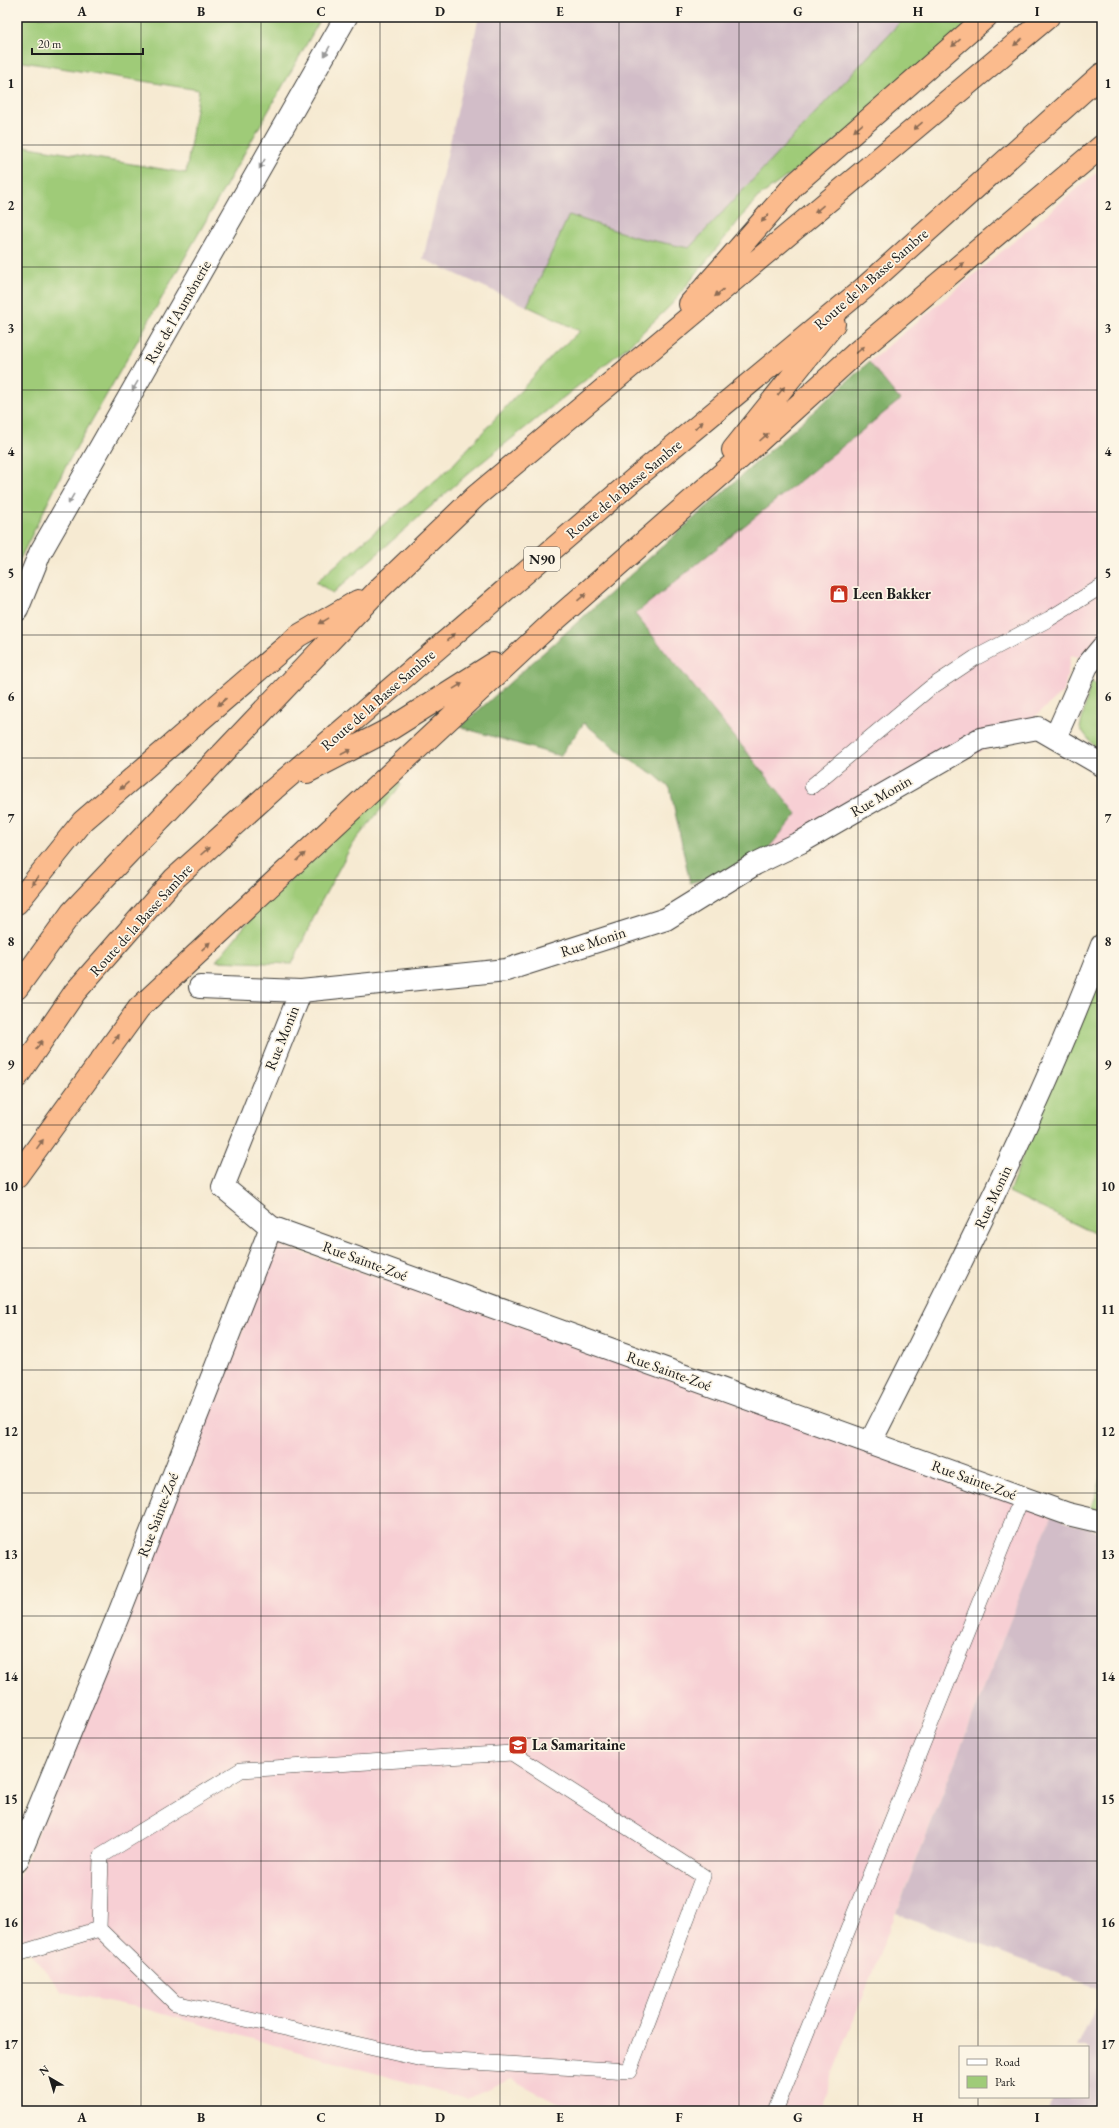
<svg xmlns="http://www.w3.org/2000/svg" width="1119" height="2128" font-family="'EB Garamond',serif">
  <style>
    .built { fill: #f7cfd4 }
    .industrial { fill: #d2bdc8 }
    .green { fill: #9fcb78; stroke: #5e744a }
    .forest { fill: #7faf68; stroke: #4e6642 }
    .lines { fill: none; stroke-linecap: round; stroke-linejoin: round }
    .lane-casing { stroke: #3d3b37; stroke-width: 16 }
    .street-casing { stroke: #3d3b37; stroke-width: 24 }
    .highway-casing { stroke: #3d3b37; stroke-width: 24 }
    .lane { stroke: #fff; stroke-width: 15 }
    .street { stroke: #fff; stroke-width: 22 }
    .highway { stroke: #fbbb8d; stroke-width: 22 }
    .oneway { fill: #8c6c54 }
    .oneway2 { fill: #999 }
    .grid { fill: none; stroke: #1c1c1c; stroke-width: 1; stroke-opacity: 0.55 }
    .labels { text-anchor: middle; stroke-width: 3.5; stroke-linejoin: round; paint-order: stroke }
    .shield { fill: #fcf5e5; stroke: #5f5d58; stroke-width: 1 }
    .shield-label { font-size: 14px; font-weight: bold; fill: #1c1c1c }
    .street-label { font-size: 15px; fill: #1c1c1c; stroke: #fcf5e5 }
    .poi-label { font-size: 15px; font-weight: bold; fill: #1c1c1c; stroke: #fcf5e5; text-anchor: start }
    .neatline { fill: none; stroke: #1c1c1c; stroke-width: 1.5 }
    .grid-label { font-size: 13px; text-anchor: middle; font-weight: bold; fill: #1c1c1c }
  </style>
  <rect width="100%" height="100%" fill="#fcf5e5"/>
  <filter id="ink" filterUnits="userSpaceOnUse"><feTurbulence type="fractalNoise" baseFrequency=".025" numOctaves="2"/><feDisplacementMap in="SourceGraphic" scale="8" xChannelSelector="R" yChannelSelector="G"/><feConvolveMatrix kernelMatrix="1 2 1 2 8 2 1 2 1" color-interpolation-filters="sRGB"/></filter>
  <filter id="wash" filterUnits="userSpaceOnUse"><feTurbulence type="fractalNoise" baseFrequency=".012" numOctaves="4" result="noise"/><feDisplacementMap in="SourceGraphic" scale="16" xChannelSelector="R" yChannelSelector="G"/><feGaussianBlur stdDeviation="0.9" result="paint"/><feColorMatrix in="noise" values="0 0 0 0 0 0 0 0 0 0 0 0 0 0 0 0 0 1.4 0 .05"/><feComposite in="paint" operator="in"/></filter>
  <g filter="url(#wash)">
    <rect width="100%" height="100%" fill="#f6ead2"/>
    <path class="built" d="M1102,168V663L1071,655L1064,691L1015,734L755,864L797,814L635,614L899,400L869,362Z
      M277,1244L897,1452L1051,1516L818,2111H573L511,2079L467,2099L142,2008L62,1992L17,1935V1881L132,1609Z"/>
    <path class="industrial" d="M479,17H912L601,340L423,259Z
      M1051,1516L1102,1533V1990L896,1913Z
      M1102,1993V2111H1048L1055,2097H1088V2047H1077Z"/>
    <path class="green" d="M17,17H322L66,466L17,565V145L186,173L199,90L17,61Z
      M905,17H980L882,108L757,198L671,305L627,347L471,471L333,593L316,582L451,467L554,354L580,331L527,306L569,215L635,237L689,248Z
      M1091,681L1102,688V757L1080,728Z
      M396,779L401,785L353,843L321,902L292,964L216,961L258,910Z
      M1102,946V1237L1009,1192Z
      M1102,1476V1521L1087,1518Z"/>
    <path class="forest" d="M869,362L900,400L635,614L797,814L755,864L690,883L670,788L655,775L630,760L584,723L560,756L460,727Z"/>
  </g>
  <g filter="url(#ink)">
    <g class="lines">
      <defs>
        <path id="lane" d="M812,786L930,688L975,658L1049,619L1102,586
          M512,1753L703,1876L629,2071L422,2059L175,2003L99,1929L101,1856L241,1770Z
          M17,1954L99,1929
          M775,2111L1022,1497"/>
        <path id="street" d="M17,610L40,553L346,17
          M1055,738L1087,666L1102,648
          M200,987L301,991
          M271,1227L223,1187L301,991L506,970L666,919L755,864L801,842L980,739L1038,728L1102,765
          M870,1443C953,1279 1037,1116 1102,945
          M17,1861L120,1611L271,1227L1068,1514L1102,1522"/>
        <path id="highway" d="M690,304L796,183L986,17
          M733,450L834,324
          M307,772L392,728L493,664
          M17,903L83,821L298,636L358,601
          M17,988L72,912L381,587L476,496L1048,17
          M17,1077L75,992L174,879L274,789L639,475L863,289L1102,74
          M17,1176L139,1008L553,622L747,452L856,353L1102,146"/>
      </defs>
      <use href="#lane" class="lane-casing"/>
      <use href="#street" class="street-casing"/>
      <use href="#highway" class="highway-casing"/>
      <use href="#lane" class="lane"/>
      <use href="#street" class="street"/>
      <use href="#highway" class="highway"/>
    </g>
    <defs><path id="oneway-solid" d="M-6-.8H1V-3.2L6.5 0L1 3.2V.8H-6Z"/></defs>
    <g class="oneway">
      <use href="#oneway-solid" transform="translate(1018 42) rotate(140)"/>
      <use href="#oneway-solid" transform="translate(956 43) rotate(139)"/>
      <use href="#oneway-solid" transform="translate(918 126) rotate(140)"/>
      <use href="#oneway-solid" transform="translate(858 128) rotate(139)"/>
      <use href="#oneway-solid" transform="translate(819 209) rotate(140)"/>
      <use href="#oneway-solid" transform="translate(765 218) rotate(131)"/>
      <use href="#oneway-solid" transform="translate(960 266) rotate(-40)"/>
      <use href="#oneway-solid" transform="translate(719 293) rotate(140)"/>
      <use href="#oneway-solid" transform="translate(860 350) rotate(-40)"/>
      <use href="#oneway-solid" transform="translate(781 391) rotate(-51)"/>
      <use href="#oneway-solid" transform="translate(699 425) rotate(-40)"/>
      <use href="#oneway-solid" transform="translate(764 437) rotate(-42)"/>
      <use href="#oneway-solid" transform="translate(582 597) rotate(-41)"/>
      <use href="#oneway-solid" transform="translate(324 621) rotate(149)"/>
      <use href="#oneway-solid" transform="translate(451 637) rotate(-41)"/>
      <use href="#oneway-solid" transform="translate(458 686) rotate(-32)"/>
      <use href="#oneway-solid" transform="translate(222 702) rotate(139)"/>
      <use href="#oneway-solid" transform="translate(346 752) rotate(-27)"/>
      <use href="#oneway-solid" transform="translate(124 786) rotate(139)"/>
      <use href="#oneway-solid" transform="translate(205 851) rotate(-42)"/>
      <use href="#oneway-solid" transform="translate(301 857) rotate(-43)"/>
      <use href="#oneway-solid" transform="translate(35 881) rotate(129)"/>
      <use href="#oneway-solid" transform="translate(206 946) rotate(-43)"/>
      <use href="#oneway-solid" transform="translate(116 1039) rotate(-54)"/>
      <use href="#oneway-solid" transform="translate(39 1045) rotate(-56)"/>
      <use href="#oneway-solid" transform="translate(40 1144) rotate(-54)"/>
    </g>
    <g class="oneway2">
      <use href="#oneway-solid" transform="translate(327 51) rotate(120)"/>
      <use href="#oneway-solid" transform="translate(262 164) rotate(120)"/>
      <use href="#oneway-solid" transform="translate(135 386) rotate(120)"/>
      <use href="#oneway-solid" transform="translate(71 499) rotate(120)"/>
    </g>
  </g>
  <path class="grid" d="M141,17V2111M261,17V2111M380,17V2111M500,17V2111M619,17V2111M739,17V2111M858,17V2111M978,17V2047M17,145H1102M17,267H1102M17,390H1102M17,512H1102M17,635H1102M17,758H1102M17,880H1102M17,1003H1102M17,1125H1102M17,1248H1102M17,1370H1102M17,1493H1102M17,1616H1102M17,1738H1102M17,1861H1102M17,1983H1102M978,2097V2111"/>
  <defs>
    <symbol id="shop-square" viewBox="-11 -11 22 22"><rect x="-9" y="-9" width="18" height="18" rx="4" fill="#c8321e" stroke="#fcf5e5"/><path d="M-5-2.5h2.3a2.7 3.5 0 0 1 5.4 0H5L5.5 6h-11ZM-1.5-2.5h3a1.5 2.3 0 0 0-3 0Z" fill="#fff"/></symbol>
    <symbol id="school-square" viewBox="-11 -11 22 22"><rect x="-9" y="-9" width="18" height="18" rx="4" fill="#c8321e" stroke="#fcf5e5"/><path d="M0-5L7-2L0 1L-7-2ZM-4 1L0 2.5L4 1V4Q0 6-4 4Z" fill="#fff"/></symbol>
  </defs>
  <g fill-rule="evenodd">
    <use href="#shop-square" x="828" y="583" width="22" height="22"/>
    <use href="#school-square" x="507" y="1734" width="22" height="22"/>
  </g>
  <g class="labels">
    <rect class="shield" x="524" y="547" width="36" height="24" rx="3"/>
    <g class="shield-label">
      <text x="542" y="564">N90</text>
    </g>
    <g class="street-label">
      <text transform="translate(871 279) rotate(-41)" y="5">Route de la Basse Sambre</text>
      <text transform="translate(178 312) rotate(-60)" y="5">Rue de l'Aumônerie</text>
      <text transform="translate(624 489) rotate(-40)" y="5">Route de la Basse Sambre</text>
      <text transform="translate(378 700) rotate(-41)" y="5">Route de la Basse Sambre</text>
      <text transform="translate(881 796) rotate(-30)" y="5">Rue Monin</text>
      <text transform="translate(141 920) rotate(-48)" y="5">Route de la Basse Sambre</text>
      <text transform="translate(593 942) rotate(-18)" y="5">Rue Monin</text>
      <text transform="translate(282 1038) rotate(-68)" y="5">Rue Monin</text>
      <text transform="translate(993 1197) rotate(-65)" y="5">Rue Monin</text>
      <text transform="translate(365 1261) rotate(20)" y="5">Rue Sainte-Zoé</text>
      <text transform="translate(669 1371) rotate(20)" y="5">Rue Sainte-Zoé</text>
      <text transform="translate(974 1480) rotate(20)" y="5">Rue Sainte-Zoé</text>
      <text transform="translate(158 1515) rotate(-69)" y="5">Rue Sainte-Zoé</text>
    </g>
    <g class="poi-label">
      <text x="853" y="599">Leen Bakker</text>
      <text x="532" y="1750">La Samaritaine</text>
    </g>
  </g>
  <rect width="1119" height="2128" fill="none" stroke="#fcf5e5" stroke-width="44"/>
  <rect x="959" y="2046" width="130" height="52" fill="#fcf5e5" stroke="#a29e95"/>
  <rect x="967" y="2059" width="20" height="6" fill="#ffffff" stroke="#a29e95"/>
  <text x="995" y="2066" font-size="12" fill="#1c1c1c">Road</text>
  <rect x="967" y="2076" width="20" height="12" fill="#9fcb78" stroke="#a29e95"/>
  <text x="995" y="2086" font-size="12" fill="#1c1c1c">Park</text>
  <g transform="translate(50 2078) rotate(322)" stroke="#fcf5e5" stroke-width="3" paint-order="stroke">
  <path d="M0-3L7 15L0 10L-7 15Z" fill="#1c1c1c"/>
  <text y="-6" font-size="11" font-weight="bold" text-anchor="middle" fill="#1c1c1c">N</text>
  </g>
  <path d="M32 48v6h111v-6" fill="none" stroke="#1c1c1c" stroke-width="2"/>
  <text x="38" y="48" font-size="12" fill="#1c1c1c" stroke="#fcf5e5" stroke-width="3" paint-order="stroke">20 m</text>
  <rect x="22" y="22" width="1075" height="2084" class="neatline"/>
  <g class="grid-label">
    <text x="82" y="16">A</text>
    <text x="201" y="16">B</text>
    <text x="321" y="16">C</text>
    <text x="440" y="16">D</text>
    <text x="560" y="16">E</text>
    <text x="679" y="16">F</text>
    <text x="798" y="16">G</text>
    <text x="918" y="16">H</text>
    <text x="1037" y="16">I</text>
    <text x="11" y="88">1</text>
    <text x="1108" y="88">1</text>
    <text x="11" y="210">2</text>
    <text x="1108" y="210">2</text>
    <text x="11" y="333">3</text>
    <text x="1108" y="333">3</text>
    <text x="11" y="456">4</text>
    <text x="1108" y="456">4</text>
    <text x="11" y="578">5</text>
    <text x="1108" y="578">5</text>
    <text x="11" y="701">6</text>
    <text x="1108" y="701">6</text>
    <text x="11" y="823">7</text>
    <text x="1108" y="823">7</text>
    <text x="11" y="946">8</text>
    <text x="1108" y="946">8</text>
    <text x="11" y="1069">9</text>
    <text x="1108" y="1069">9</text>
    <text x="11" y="1191">10</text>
    <text x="1108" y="1191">10</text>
    <text x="11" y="1314">11</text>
    <text x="1108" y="1314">11</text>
    <text x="11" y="1436">12</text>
    <text x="1108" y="1436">12</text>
    <text x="11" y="1559">13</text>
    <text x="1108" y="1559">13</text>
    <text x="11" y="1681">14</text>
    <text x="1108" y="1681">14</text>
    <text x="11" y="1804">15</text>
    <text x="1108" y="1804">15</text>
    <text x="11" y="1927">16</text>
    <text x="1108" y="1927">16</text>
    <text x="11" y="2049">17</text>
    <text x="1108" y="2049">17</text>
    <text x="82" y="2122">A</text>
    <text x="201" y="2122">B</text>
    <text x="321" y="2122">C</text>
    <text x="440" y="2122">D</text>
    <text x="560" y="2122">E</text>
    <text x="679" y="2122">F</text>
    <text x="798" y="2122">G</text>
    <text x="918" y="2122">H</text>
    <text x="1037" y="2122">I</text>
  </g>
</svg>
